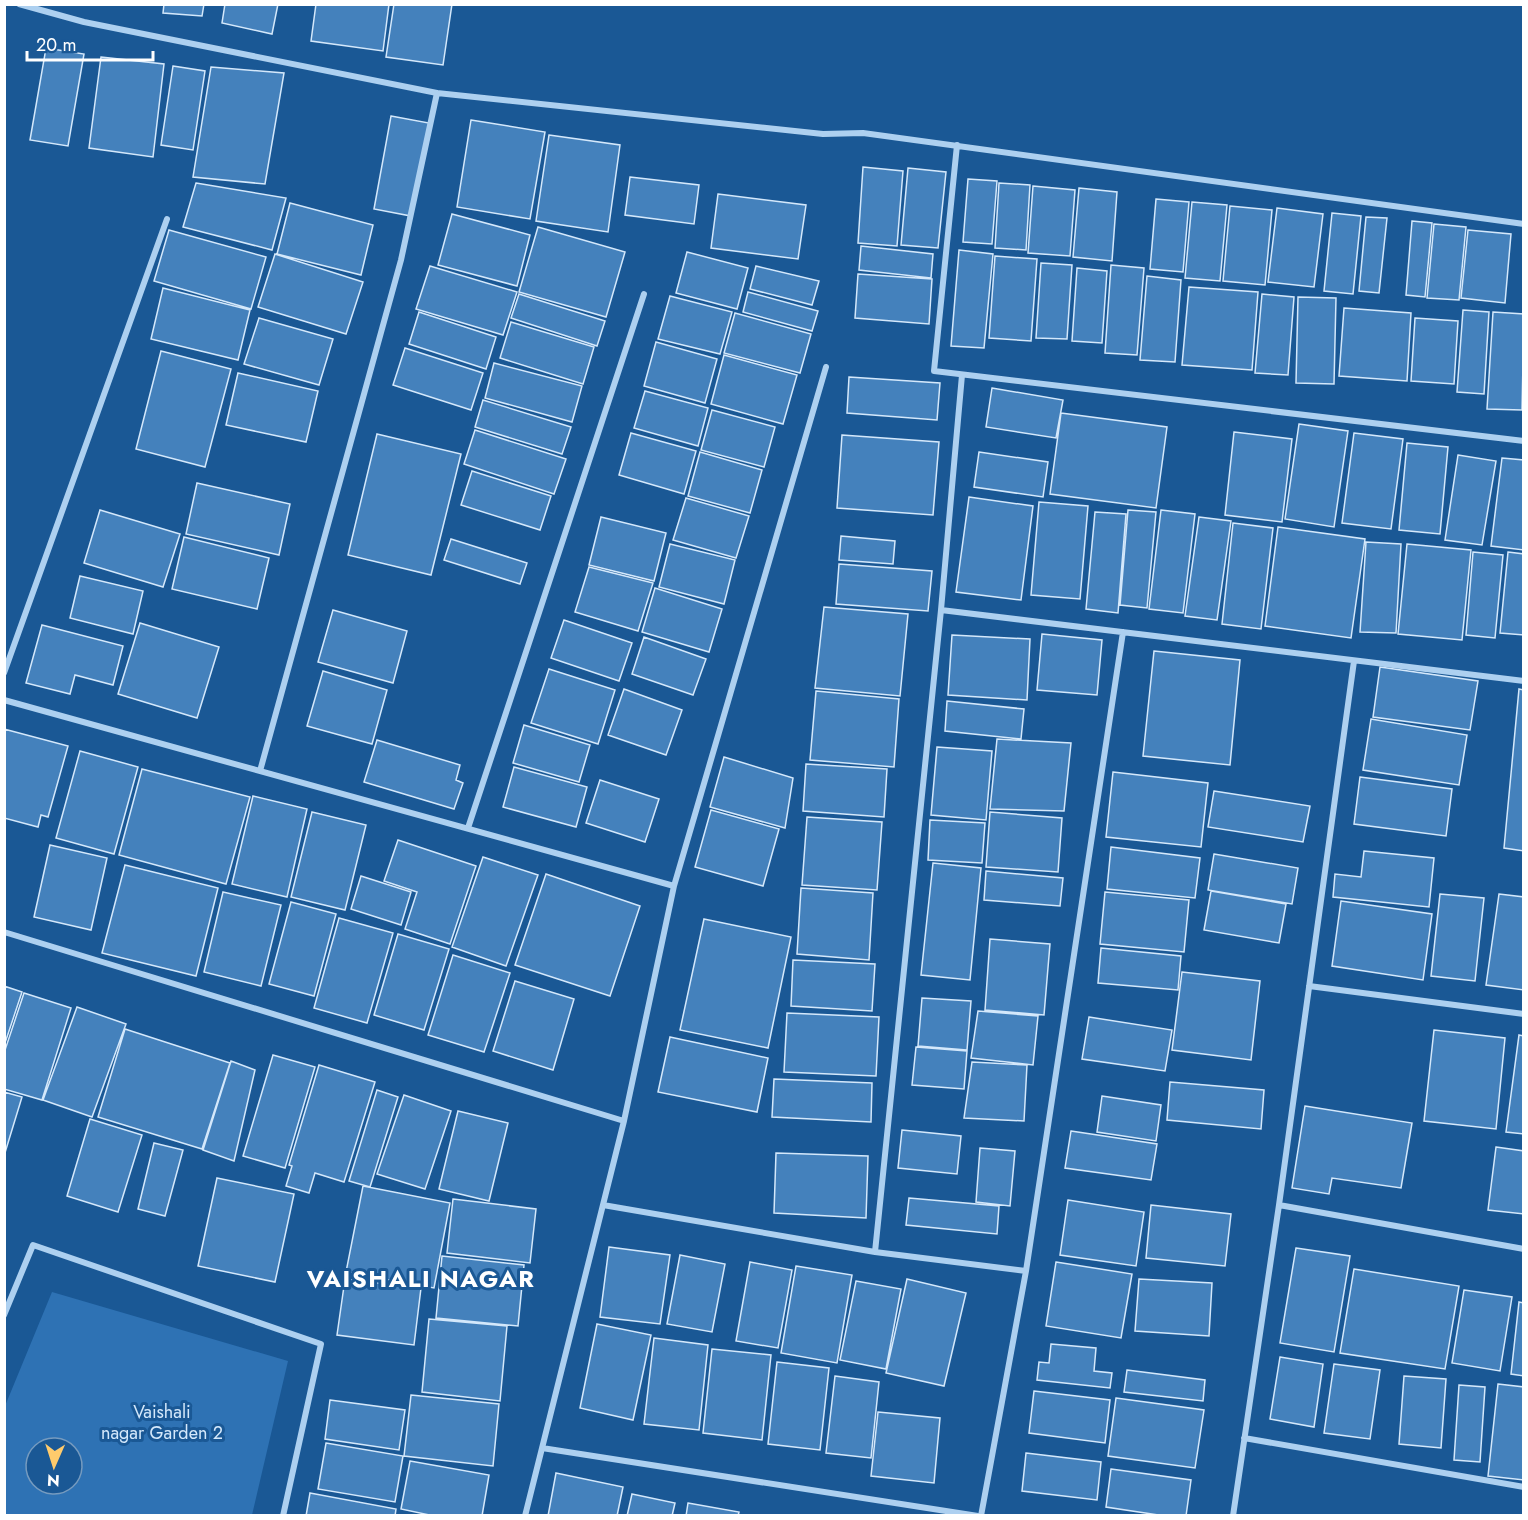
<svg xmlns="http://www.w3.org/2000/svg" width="1528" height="1520" font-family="Jost,sans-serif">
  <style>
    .green { fill: #2e72b4; fill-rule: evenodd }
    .building { fill: #4481bc; stroke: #d4e8fb; stroke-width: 1.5 }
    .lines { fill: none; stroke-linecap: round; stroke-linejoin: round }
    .minor { stroke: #add0f0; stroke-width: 6 }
    .labels { text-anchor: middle; stroke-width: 6; stroke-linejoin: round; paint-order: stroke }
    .park-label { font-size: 18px; fill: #d4e8fb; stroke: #1a5895 }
    .district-label { font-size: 24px; font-weight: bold; letter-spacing: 1.5px; fill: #fff; stroke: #1a5895 }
  </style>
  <rect width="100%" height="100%" fill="#1a5895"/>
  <path class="green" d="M52,1292L288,1361L252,1515H5V1406ZM36,1448H72V1484H36Z"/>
  <path class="building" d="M164,4H204L202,16L163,13Z
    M225,4H278L272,34L222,23Z
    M316,4H389L383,51L311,41Z
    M394,4H452L443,65L386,57Z
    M46,48L84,54L68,146L30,140Z
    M101,57L164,64L153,157L89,148Z
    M173,66L205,71L193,150L161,145Z
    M211,67L284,73L265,184L193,177Z
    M391,116L429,123L411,216L374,209Z
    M471,120L545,132L530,219L457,207Z
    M549,135L620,145L608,232L536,221Z
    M863,167L903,171L897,246L858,243Z
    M908,168L946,172L938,248L901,245Z
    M630,177L699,185L694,224L625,215Z
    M968,179L997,181L992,244L963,242Z
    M196,183L286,198L272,250L183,227Z
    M999,183L1030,185L1026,250L995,248Z
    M1033,186L1075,190L1070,256L1028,253Z
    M1079,188L1117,192L1112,261L1073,257Z
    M718,194L806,205L798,259L711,248Z
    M1156,199L1189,202L1183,272L1150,269Z
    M1192,202L1227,205L1220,281L1185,278Z
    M290,203L373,225L361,275L277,254Z
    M1230,206L1272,210L1265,285L1223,281Z
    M1277,208L1323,214L1314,287L1268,282Z
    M1332,213L1361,216L1353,294L1324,291Z
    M452,214L530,235L517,286L438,265Z
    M1366,217L1387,218L1379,293L1359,291Z
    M1412,221L1432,223L1425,297L1406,295Z
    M1434,224L1466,227L1459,300L1427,298Z
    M538,227L625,252L606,317L519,292Z
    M169,230L266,257L251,309L154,281Z
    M1468,230L1511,234L1505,303L1461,298Z
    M861,246L933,254L931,278L859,270Z
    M959,250L993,254L984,348L951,346Z
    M687,252L748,268L737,309L676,293Z
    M275,254L363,282L346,334L258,307Z
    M995,256L1037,259L1031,341L989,338Z
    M1041,263L1072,265L1067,339L1036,338Z
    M1111,265L1144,268L1137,355L1105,353Z
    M430,266L517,292L503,335L416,309Z
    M756,266L819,281L812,305L750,289Z
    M1077,268L1107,271L1102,343L1072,341Z
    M858,274L932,279L929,324L855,318Z
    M1147,276L1181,280L1175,362L1140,360Z
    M1189,287L1258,292L1252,370L1182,365Z
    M163,288L250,310L238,360L151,339Z
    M748,292L818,311L812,331L743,312Z
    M519,294L605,321L597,346L511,318Z
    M1262,294L1294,297L1288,375L1255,373Z
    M670,296L732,312L720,354L658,339Z
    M1298,297L1336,298L1334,384L1296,383Z
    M1344,308L1411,313L1407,381L1339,376Z
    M1463,310L1489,312L1484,394L1457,392Z
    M419,312L496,337L486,369L409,344Z
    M1493,312L1524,314L1522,410L1487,409Z
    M735,313L811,334L800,373L724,353Z
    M259,318L333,339L319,385L244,364Z
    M1415,318L1458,321L1454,384L1411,381Z
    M511,322L594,347L583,384L500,358Z
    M656,342L717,359L705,403L644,386Z
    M405,348L483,373L471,410L393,385Z
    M161,351L231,369L205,467L136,449Z
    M724,355L797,375L783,424L711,404Z
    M494,363L582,386L572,422L485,398Z
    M238,373L318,391L306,442L226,425Z
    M849,377L940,383L937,420L847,413Z
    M992,388L1063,400L1056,438L986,427Z
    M645,391L708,408L698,446L634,428Z
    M483,400L571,427L562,454L475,427Z
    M712,410L775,427L764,467L701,450Z
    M1061,413L1167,427L1156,508L1050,494Z
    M1299,424L1348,431L1334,527L1285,519Z
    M475,430L566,459L554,494L464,464Z
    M1234,432L1292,439L1282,522L1225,515Z
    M631,433L696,451L684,494L619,475Z
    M1354,433L1403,439L1391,529L1342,523Z
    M377,434L461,454L431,575L348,555Z
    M842,435L939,442L933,515L837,508Z
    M1407,443L1448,447L1440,534L1399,530Z
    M700,452L762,470L750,513L688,496Z
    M979,452L1048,462L1043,497L974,487Z
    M1458,455L1496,461L1482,545L1445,540Z
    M1502,458L1524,460V550L1491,546Z
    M472,471L551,496L540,530L461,505Z
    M197,483L290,504L279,555L186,534Z
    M969,497L1033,506L1021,600L956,592Z
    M686,498L749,516L736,558L673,540Z
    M1039,502L1088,506L1080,599L1031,595Z
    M100,510L180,534L163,587L84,563Z
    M1128,510L1156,512L1147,608L1120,605Z
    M1161,510L1195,514L1183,613L1149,609Z
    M1095,512L1126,514L1118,613L1086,609Z
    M601,517L666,533L654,581L589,565Z
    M1199,517L1231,521L1217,620L1185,616Z
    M1233,523L1273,528L1261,629L1222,624Z
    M1278,527L1365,539L1351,638L1265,626Z
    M841,536L895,541L893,564L839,560Z
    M184,537L269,558L257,609L172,589Z
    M451,539L527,563L520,584L444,560Z
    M1366,542L1401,544L1396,633L1360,632Z
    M670,544L735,560L724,604L659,587Z
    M1407,544L1471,550L1462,640L1398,634Z
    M1473,552L1503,555L1495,638L1466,635Z
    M1508,552L1524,554V635L1500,633Z
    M839,564L932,571L928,611L836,604Z
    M589,567L653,583L638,631L575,612Z
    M80,576L143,591L133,634L70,618Z
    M655,588L722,609L709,652L642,632Z
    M824,607L908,614L900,696L815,688Z
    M333,610L407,631L393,683L318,662Z
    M564,620L632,643L619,681L551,658Z
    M140,623L219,647L197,718L118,694Z
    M42,625L123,646L113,685L75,675L70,694L26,683Z
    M1042,634L1102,640L1097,695L1037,690Z
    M952,635L1030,639L1027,700L948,695Z
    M644,637L706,659L693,695L632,674Z
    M1154,651L1240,660L1230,765L1143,756Z
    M1380,667L1478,681L1470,730L1373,717Z
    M549,669L615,690L598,744L531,723Z
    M323,671L387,690L372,744L307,726Z
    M624,689L682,710L666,755L608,735Z
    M1519,689L1524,690V851L1504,848Z
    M816,691L899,699L894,767L810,760Z
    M947,701L1024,709L1021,739L945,731Z
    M1371,719L1467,735L1459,785L1363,770Z
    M524,725L590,745L579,782L513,763Z
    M4,729L68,746L48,817L41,815L38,827L4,818Z
    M997,739L1071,743L1064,811L990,809Z
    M377,740L460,765L456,780L463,783L454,809L364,782Z
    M937,747L992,751L986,820L931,815Z
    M80,751L138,767L114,854L56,838Z
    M724,757L793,778L785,828L710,807Z
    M806,764L887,769L884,817L803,811Z
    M514,767L587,787L576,827L503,807Z
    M142,769L250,797L226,884L119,855Z
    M1113,772L1208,783L1201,847L1106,837Z
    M1360,777L1452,789L1446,836L1354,824Z
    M600,780L659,799L645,842L586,823Z
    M1214,791L1310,806L1303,842L1208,827Z
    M253,796L307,809L287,897L232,884Z
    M711,810L779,829L763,886L695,867Z
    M312,812L366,825L345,910L291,897Z
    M990,812L1062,818L1058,872L986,867Z
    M807,817L882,822L877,890L802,885Z
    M930,820L985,823L982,863L928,860Z
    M398,840L476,866L450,944L405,929L417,892L384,881Z
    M50,845L107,858L91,930L34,917Z
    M1111,847L1200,858L1195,898L1107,889Z
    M1364,851L1434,858L1429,907L1333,897L1335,874L1361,877Z
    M1214,854L1298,868L1292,904L1208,890Z
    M483,857L538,875L506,966L452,947Z
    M933,863L981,868L970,980L921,975Z
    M125,865L218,888L196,976L102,953Z
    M986,871L1063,878L1060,906L984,900Z
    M546,874L640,906L610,996L515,965Z
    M361,876L411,892L401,925L351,909Z
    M801,888L873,893L869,960L797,954Z
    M1211,891L1286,904L1279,943L1204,930Z
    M223,892L281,905L261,986L204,972Z
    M1105,892L1189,900L1184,952L1100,944Z
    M1440,894L1484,898L1475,981L1431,976Z
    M1499,894L1524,897V990L1486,985Z
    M1341,901L1432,914L1423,980L1332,966Z
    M291,902L336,914L314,996L269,984Z
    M339,918L393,933L367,1023L314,1008Z
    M704,919L791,937L768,1048L680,1030Z
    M398,934L449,949L424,1030L374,1015Z
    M990,939L1050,944L1044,1015L985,1010Z
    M1101,948L1181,956L1178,990L1098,983Z
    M453,955L510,973L484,1052L428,1035Z
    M793,960L875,964L872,1011L791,1006Z
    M1182,972L1260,981L1251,1060L1172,1050Z
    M515,981L574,999L553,1070L493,1051Z
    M4,986L22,992L4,1046Z
    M24,993L71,1008L42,1100L4,1089V1053Z
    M922,998L971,1001L967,1050L918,1046Z
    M77,1007L126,1024L92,1117L43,1100Z
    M978,1011L1038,1016L1033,1065L971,1058Z
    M787,1013L879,1017L876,1076L784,1072Z
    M1089,1017L1172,1030L1165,1071L1082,1059Z
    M125,1029L230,1063L202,1149L98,1117Z
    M1434,1030L1505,1038L1496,1129L1424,1121Z
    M1519,1035L1524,1036V1134L1506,1132Z
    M670,1037L768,1058L757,1112L658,1092Z
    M916,1047L967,1051L964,1089L912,1085Z
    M273,1055L315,1067L285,1168L243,1156Z
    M231,1061L255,1070L234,1161L203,1150Z
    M972,1062L1027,1065L1024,1121L964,1118Z
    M319,1065L375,1082L344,1182L315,1173L309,1193L286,1186L292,1166L289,1165Z
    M774,1079L872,1083L871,1122L772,1117Z
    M1170,1082L1264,1090L1261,1129L1167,1120Z
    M377,1090L398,1097L370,1187L349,1181Z
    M4,1092L22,1097L4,1156Z
    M404,1095L451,1111L425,1189L377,1174Z
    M1102,1096L1161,1105L1156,1141L1097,1132Z
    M1305,1106L1412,1123L1401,1188L1332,1178L1329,1194L1292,1188Z
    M458,1111L508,1123L489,1201L439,1189Z
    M90,1119L142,1135L118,1212L67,1196Z
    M902,1130L961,1136L957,1174L898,1168Z
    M1071,1131L1157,1144L1151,1180L1065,1168Z
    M154,1143L183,1150L165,1216L138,1209Z
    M1496,1147L1524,1151V1214L1488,1210Z
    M980,1148L1015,1151L1010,1206L976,1202Z
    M776,1153L868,1156L866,1218L774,1213Z
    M217,1178L294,1194L275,1282L198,1266Z
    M363,1186L450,1203L434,1288L346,1272Z
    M909,1198L999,1206L997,1234L906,1225Z
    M453,1199L536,1209L530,1263L447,1253Z
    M1068,1200L1144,1212L1136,1266L1060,1255Z
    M1151,1205L1231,1214L1225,1266L1146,1258Z
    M609,1247L670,1255L660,1324L600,1317Z
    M1296,1248L1350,1256L1334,1352L1280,1343Z
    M680,1255L725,1264L712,1332L667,1324Z
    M442,1256L524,1265L518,1326L436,1318Z
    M750,1262L792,1270L778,1348L736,1341Z
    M1056,1262L1132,1274L1121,1338L1046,1326Z
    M796,1266L852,1275L837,1363L781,1353Z
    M1354,1269L1459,1286L1445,1369L1340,1353Z
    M345,1279L421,1288L414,1345L337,1335Z
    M907,1279L966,1293L944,1386L886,1373Z
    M1139,1279L1212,1283L1209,1336L1135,1331Z
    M856,1281L901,1289L886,1369L840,1360Z
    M1464,1290L1512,1297L1500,1371L1452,1363Z
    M1519,1302L1524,1303V1376L1511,1374Z
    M429,1319L507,1326L500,1401L422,1392Z
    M597,1324L651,1335L633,1420L580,1408Z
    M654,1338L708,1345L699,1430L644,1424Z
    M1051,1344L1096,1348L1094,1371L1112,1373L1110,1388L1037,1380L1039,1362L1049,1363Z
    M712,1349L771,1355L762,1440L703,1433Z
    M1280,1357L1323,1364L1314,1427L1270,1419Z
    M777,1362L829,1368L820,1450L768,1444Z
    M1334,1364L1380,1370L1370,1439L1324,1433Z
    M1127,1370L1205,1380L1203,1401L1124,1392Z
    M835,1376L879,1382L871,1458L826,1453Z
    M1404,1376L1446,1379L1441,1448L1399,1444Z
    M1498,1384L1524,1387V1480L1488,1476Z
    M1459,1385L1485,1387L1480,1462L1454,1460Z
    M1034,1391L1110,1400L1105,1443L1029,1433Z
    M411,1395L499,1404L493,1466L404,1456Z
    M1116,1398L1204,1410L1195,1468L1108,1456Z
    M330,1400L405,1410L399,1450L325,1439Z
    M878,1412L940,1418L934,1483L871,1476Z
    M326,1443L403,1456L395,1502L318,1489Z
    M1026,1453L1101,1462L1097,1500L1022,1491Z
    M410,1461L489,1475L482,1516H434L401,1509Z
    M1111,1469L1191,1480L1186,1516H1165L1106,1507Z
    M556,1473L623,1487L617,1516H548Z
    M310,1493L396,1509L395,1516H306Z
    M632,1494L675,1503L672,1516H627Z
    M688,1503L739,1512L738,1516H686Z"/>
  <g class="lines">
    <path class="minor" d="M19,4L84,22L437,93L823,134L863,133L1524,224
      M957,145L934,371L1524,441
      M941,610L1524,681
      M4,673L167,219
      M4,700L674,886
      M260,771L401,260L437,93
      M468,828L644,294
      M4,932L624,1121
      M1309,986L1524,1014
      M603,1205L875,1252L1026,1271
      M1279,1205L1524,1249
      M875,1252L941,610L962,375
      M4,1315L33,1245L321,1344L283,1516
      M1244,1438L1524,1487
      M542,1448L978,1516
      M525,1516L624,1121L674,886L826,367
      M981,1516L1026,1271L1123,632
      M1233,1516L1279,1205L1354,661"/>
  </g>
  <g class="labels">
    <g class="park-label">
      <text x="162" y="1418">Vaishali<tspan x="162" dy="21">nagar Garden 2</tspan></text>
    </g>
    <g class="district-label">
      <text x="421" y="1287">VAISHALI NAGAR</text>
    </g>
  </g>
  <rect width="1528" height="1520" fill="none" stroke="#ffffff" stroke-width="12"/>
  <g transform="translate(54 1466) rotate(183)"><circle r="28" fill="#1a5895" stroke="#769bbf" stroke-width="1.5"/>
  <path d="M0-4.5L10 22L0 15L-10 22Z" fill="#ffcb6c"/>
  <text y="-9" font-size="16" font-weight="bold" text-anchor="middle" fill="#ffffff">N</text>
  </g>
  <path d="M27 51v9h126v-9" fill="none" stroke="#ffffff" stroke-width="3"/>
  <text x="36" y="51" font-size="18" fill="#ffffff" stroke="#1a5895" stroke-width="4.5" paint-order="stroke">20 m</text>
</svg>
